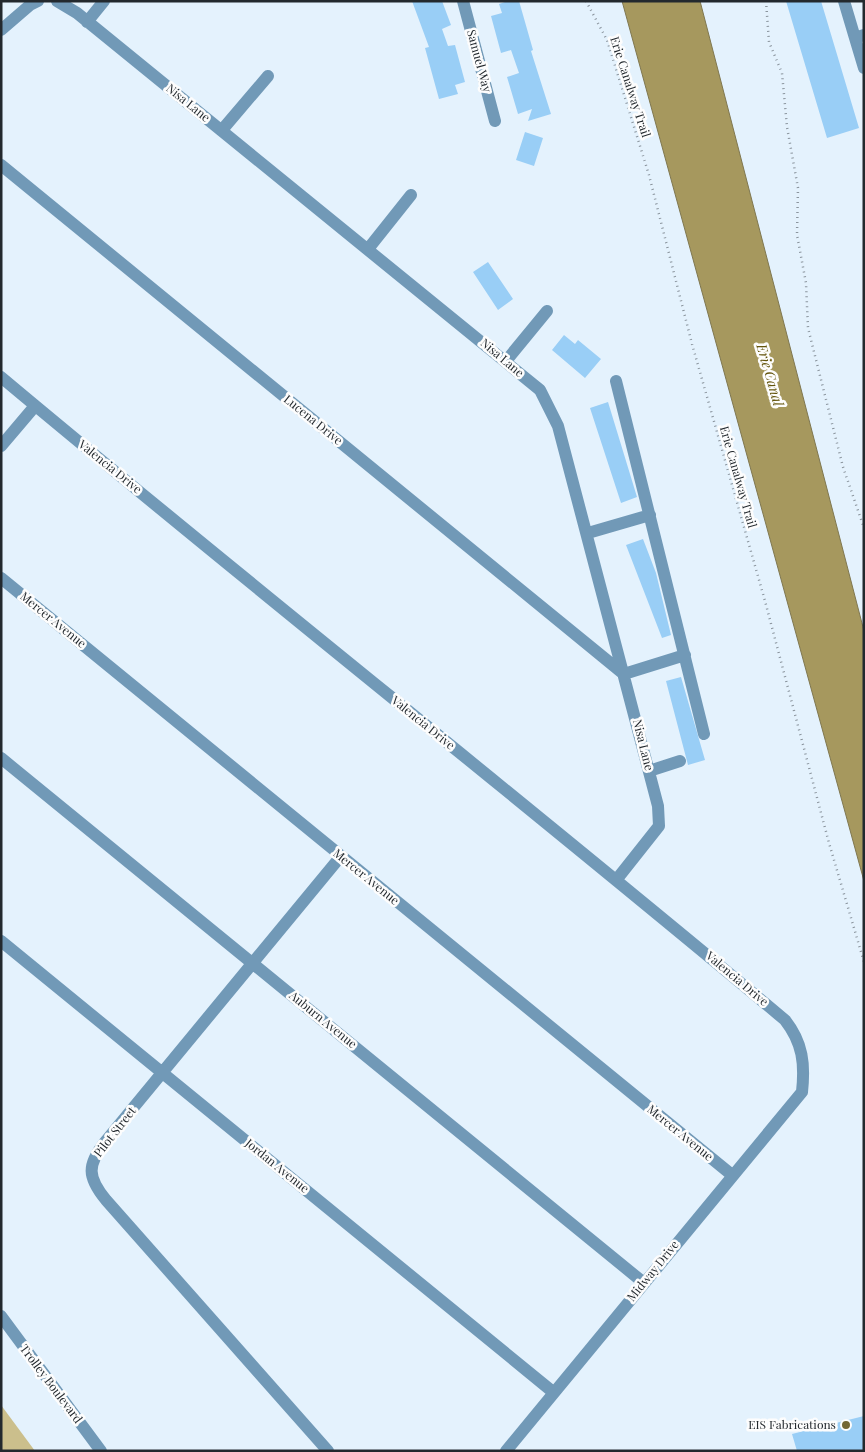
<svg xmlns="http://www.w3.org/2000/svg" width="865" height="1452" font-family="'Playfair Display',serif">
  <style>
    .green { fill: #cbbf8c }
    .water { fill: #a6985e; stroke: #7f7750 }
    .building { fill: #99cef6 }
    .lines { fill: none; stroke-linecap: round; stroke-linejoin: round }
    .path { stroke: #8b959e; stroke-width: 2.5; stroke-dasharray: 1 4; stroke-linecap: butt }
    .minor { stroke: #7199b7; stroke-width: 12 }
    .poi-dot { fill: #736734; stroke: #fdfdfd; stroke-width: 2 }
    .labels { text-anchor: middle; stroke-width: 5; stroke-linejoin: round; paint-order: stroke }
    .street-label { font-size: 12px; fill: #23292e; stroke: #fdfdfd }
    .poi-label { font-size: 12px; fill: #23292e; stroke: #fdfdfd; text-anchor: end }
    .water-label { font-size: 14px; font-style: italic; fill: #63540c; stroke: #fdfdfd }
  </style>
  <rect width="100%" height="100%" fill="#e4f2fd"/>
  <path class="green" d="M1,1405L35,1451H1Z"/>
  <path class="water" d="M622,1H700L864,631V881Z"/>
  <path class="building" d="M412,1H442L451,25L442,29L448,46L455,45L465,82L455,85L458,94L439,99L425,48L429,47Z
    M508,1H519L533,50L531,51L551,114L528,121L532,109L518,114L507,77L519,73L511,50L501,53L491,16L502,13L499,4Z
    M786,1H821L859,128L827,138Z
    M525,132L543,138L534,166L516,160Z
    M488,262L513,299L498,310L473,272Z
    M564,335L575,344L578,340L601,359L585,378L552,350Z
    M608,402L637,497L621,503L590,408Z
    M643,539L656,573L671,635L662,638L626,545Z
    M681,677L705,760L688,765L666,681Z
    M864,1416V1451H797L792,1434Z"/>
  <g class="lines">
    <path class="path" d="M586,1L607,40L649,175L692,344L765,601L829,843L864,962
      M766,1L769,42L782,73L787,127L798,188L797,235L806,283L808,328L843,467L864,528"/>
    <path class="minor" d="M57,1L77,13L540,390L558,426L658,806L659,826L617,879
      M463,1L495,121
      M844,1L855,38L864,35
      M87,22L104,1
      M1,30L30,5L38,1
      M855,38L864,68
      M222,130L268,76
      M1,165L625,675
      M368,249L411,195
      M506,361L547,311
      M1,377C260,594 526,803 785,1020C803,1043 805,1064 802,1092L506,1451
      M616,381L704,734
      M1,446L35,406
      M588,533L650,515
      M1,578L732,1175
      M624,674L685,655
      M1,758L644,1283
      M649,771L680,761
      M1,941L553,1392
      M1,1316L101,1451
      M328,1451L106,1200C87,1177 87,1165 105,1142L341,856"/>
  </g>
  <circle class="poi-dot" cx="846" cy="1425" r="5"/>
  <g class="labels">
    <g class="street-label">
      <text transform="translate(479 61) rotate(75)" y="4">Samuel Way</text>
      <text transform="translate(630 87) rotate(72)" y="4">Erie Canalway Trail</text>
      <text transform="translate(188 103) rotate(39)" y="4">Nisa Lane</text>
      <text transform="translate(502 358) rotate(40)" y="4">Nisa Lane</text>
      <text transform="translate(313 420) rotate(39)" y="4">Lucena Drive</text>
      <text transform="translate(110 467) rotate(39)" y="4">Valencia Drive</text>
      <text transform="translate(738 477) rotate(74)" y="4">Erie Canalway Trail</text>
      <text transform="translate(53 620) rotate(39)" y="4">Mercer Avenue</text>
      <text transform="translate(423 723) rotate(39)" y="4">Valencia Drive</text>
      <text transform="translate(643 745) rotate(76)" y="4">Nisa Lane</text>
      <text transform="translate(366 877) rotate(39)" y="4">Mercer Avenue</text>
      <text transform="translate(737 979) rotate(40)" y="4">Valencia Drive</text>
      <text transform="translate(323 1020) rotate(39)" y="4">Auburn Avenue</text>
      <text transform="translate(115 1132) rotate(-52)" y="4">Pilot Street</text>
      <text transform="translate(680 1133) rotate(39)" y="4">Mercer Avenue</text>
      <text transform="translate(277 1166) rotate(39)" y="4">Jordan Avenue</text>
      <text transform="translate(653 1271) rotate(-51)" y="4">Midway Drive</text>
      <text transform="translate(51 1384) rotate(53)" y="4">Trolley Boulevard</text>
    </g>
    <g class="poi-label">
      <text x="836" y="1429">EIS Fabrications</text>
    </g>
    <g class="water-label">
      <text transform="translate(770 375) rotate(74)" y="5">Erie Canal</text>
    </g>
  </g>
  <rect width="865" height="1452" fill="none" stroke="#23292e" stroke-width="5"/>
</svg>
